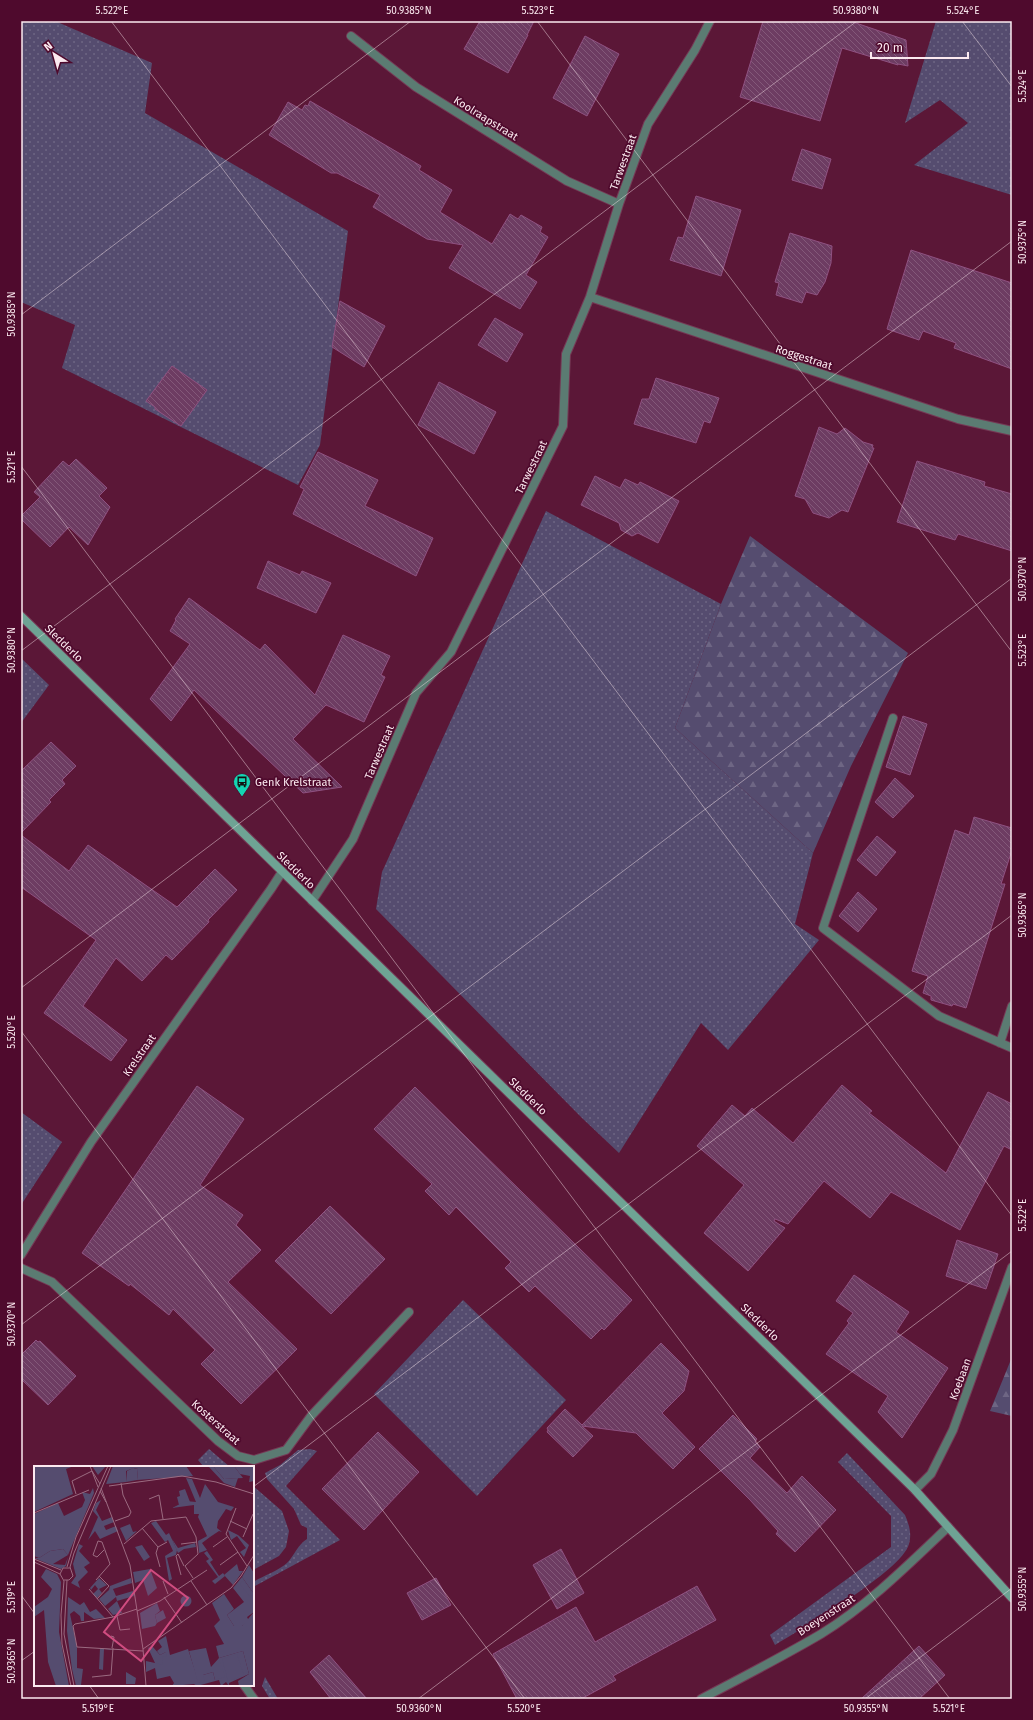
<svg xmlns="http://www.w3.org/2000/svg" width="1033" height="1720" font-family="'Fira Sans',sans-serif">
  <style>
    .grass { fill: url(#grass-dots) }
    .forest { fill: url(#forest-firs) }
    .building { fill: url(#building-back-hatch); stroke: #8f5181 }
    .lines { fill: none; stroke-linecap: round; stroke-linejoin: round }
    .lane-casing { stroke: #753955; stroke-width: 10 }
    .street-casing { stroke: #753955; stroke-width: 10 }
    .secondary-casing { stroke: #753955; stroke-width: 10 }
    .lane { stroke: #5b7b72; stroke-width: 8 }
    .street { stroke: #5b7b72; stroke-width: 8 }
    .secondary { stroke: #6ea394; stroke-width: 8 }
    .ticks { fill: none; stroke: #fceaf0; stroke-width: 1; stroke-opacity: 0.45 }
    .labels { text-anchor: middle; stroke-width: 3.5; stroke-linejoin: round; paint-order: stroke }
    .street-label { font-size: 11px; fill: #fceaf0; stroke: #4f0a2d }
    .poi-label { font-size: 11px; fill: #fceaf0; stroke: #4f0a2d; text-anchor: start }
    .inset-road { fill: none; stroke: #9b6b81; stroke-width: 1 }
    .view { fill: #d04c80; fill-opacity: 0.15; stroke: #d04c80; stroke-width: 2 }
    .inset-edge { fill: none; stroke: #fceaf0; stroke-width: 2 }
    .neatline { fill: none; stroke: #fceaf0; stroke-width: 1.5 }
    .ticks-label { font-size: 10px; text-anchor: middle; fill: #fceaf0 }
  </style>
  <defs>
    <pattern id="grass-dots" width="8" height="8" patternUnits="userSpaceOnUse"><rect width="8" height="8" fill="#554c6f"/><path d="M2 2h.1M6 6h.1" fill="none" stroke="#6e6684" stroke-width="1.8" stroke-linecap="round"/></pattern>
    <pattern id="forest-firs" width="22" height="20" patternUnits="userSpaceOnUse"><rect width="22" height="20" fill="#554c6f"/><path d="M5 1l3.5 6h-7zM16 11l3.5 6h-7z" fill="#6e6684"/></pattern>
    <pattern id="building-back-hatch" width="6" height="6" patternUnits="userSpaceOnUse"><rect width="6" height="6" fill="#6d3c62"/><path d="M-1 5l2 2M0 0l6 6M5-1l2 2" fill="none" stroke="#835879"/></pattern>
  </defs>
  <rect width="100%" height="100%" fill="#5b1737"/>
  <path class="grass" d="M21,21H55L152,63L145,113L348,231L320,445L298,485L62,368L75,325L21,302Z
    M936,21H1012V195L914,165L968,123L940,100L905,123Z
    M546,511L721,604L675,728L813,853L795,924L819,940L728,1050L701,1023L619,1153L582,1118L376,909L382,872Z
    M21,658L49,685L21,723Z
    M21,1112L62,1142L21,1205Z
    M463,1300L566,1400L477,1496L374,1394Z
    M209,1449L230,1467H204L198,1460Z
    M310,1449L317,1451L286,1486L340,1540L253,1587V1582C263,1576 278,1571 287,1563C294,1556 298,1544 307,1539V1528L301,1525L294,1509L267,1479L265,1473L280,1465L298,1450Z
    M847,1453L905,1515C909,1524 912,1534 909,1544C902,1571 801,1629 775,1645L770,1635L891,1547V1516L838,1462Z
    M253,1486L282,1511L289,1531L286,1547L279,1556L253,1570Z
    M265,1677L278,1699H270L262,1686Z"/>
  <path class="forest" d="M750,536L908,653L851,766L813,853L675,728L721,604Z
    M1012,1357V1416L990,1411Z"/>
  <path class="building" d="M480,21H534L527,35H528L508,73L464,49Z
    M763,21H850L906,40L908,66L898,64V65L842,48L820,121L740,97Z
    M585,36L619,54L587,116L553,98Z
    M310,101L421,166L419,170L452,190L440,212L492,244L510,214L518,219L521,215L542,227L540,232L548,237L526,275L537,282L520,309L449,268L463,245L427,239L373,207L380,195L337,173H331L269,135L288,102L302,110L305,105L308,106Z
    M802,149L831,159L822,189L792,180Z
    M696,196L741,210L721,276L670,260L678,237L683,238Z
    M790,233L832,246L831,263L825,282L817,295L806,292L802,303L776,295L779,283L775,282Z
    M911,250L1012,283V369L954,348L956,343L923,331L919,340L887,329Z
    M340,301L385,326L364,367L332,347Z
    M495,318L523,334L507,362L478,345Z
    M172,366L207,390L181,426L155,409V407L146,401Z
    M656,378L719,398L710,423L704,421L696,443L634,424L642,399H649Z
    M439,382L496,412L474,454L418,425Z
    M819,427L837,434L845,428L863,442L873,445L872,448H874L848,512L842,510L829,518L813,513L805,499L795,496Z
    M318,452L378,480L365,506L433,538L416,576L293,514L304,489L300,487Z
    M76,459L107,488L99,496L110,507L88,545L69,527L50,547L21,519V516L40,497L34,492L63,461L69,466Z
    M917,461L985,482L984,486L1012,494V551L958,534L955,540L897,522Z
    M595,476L620,488L625,479L638,485L640,482L679,501L658,543L638,533L632,536L621,530L619,523L581,505Z
    M268,561L300,575L302,571L331,583L316,613L257,588Z
    M189,598L260,650L265,644L315,695L343,635L390,656L381,675L385,677L364,722L326,705L293,739L342,787L303,793L194,690L171,721L150,699L190,644L170,631L176,620L175,619Z
    M903,716L927,724L910,775L886,767Z
    M51,742L76,766L62,780L65,784L49,800L51,802L21,833V771Z
    M895,778L914,796L893,818L875,802Z
    M974,817L1012,828V850L1001,884H1005L966,1008L953,1004L952,1006L931,1000V996L923,993L928,976L912,971L955,830L969,835Z
    M21,835L69,871L88,845L177,907L215,869L237,890L208,920L209,922L172,960L166,955L142,981L116,958L83,1006L127,1040L111,1061L44,1013L96,940L21,887Z
    M877,836L896,852L876,876L857,860Z
    M858,892L877,909L858,932L839,916Z
    M842,1085L872,1111L869,1113L946,1173L988,1092L1012,1104V1150L1004,1146L960,1230L891,1192L870,1218L824,1181L788,1224L775,1219L774,1221L785,1228L748,1271L704,1233L744,1185L697,1146L732,1105L745,1116L752,1108L793,1143Z
    M197,1086L244,1119L200,1185L243,1215L236,1225L261,1250L228,1282L297,1349L241,1404L201,1364L215,1350L173,1309L169,1315L130,1284L129,1286L82,1253Z
    M415,1087L632,1300L604,1330L602,1328L591,1339L535,1286L529,1292L505,1268L511,1262L456,1207L449,1215L425,1191L432,1184L374,1129Z
    M330,1206L385,1259L331,1314L275,1261Z
    M957,1240L998,1254L986,1289L946,1276Z
    M854,1275L909,1312L896,1332L948,1368L902,1438L878,1412L888,1396L826,1354L849,1323L847,1321L853,1313L836,1301Z
    M36,1340L38,1342L40,1341L76,1376L48,1405L21,1379V1355Z
    M661,1343L689,1371L684,1391L662,1413L695,1447L673,1469L636,1433L582,1426L593,1436L573,1457L547,1432L548,1430L547,1428L565,1409L582,1425Z
    M733,1415L757,1439L755,1442L760,1447L750,1458L787,1493L802,1476L836,1510L795,1552L776,1534L778,1531L750,1500L699,1449Z
    M378,1432L419,1472L364,1530L322,1489Z
    M561,1549L584,1593L557,1609L533,1565Z
    M436,1578L451,1605L422,1620L407,1593Z
    M697,1586L716,1620L613,1676L616,1680L581,1699H517L493,1654L576,1607L595,1642Z
    M919,1646L945,1675L919,1699H861Z
    M329,1655L367,1699H331L310,1672Z"/>
  <g class="lines">
    <defs>
      <path id="lane" d="M893,718L823,928L939,1016L1012,1048
        M1000,1043L1012,1006"/>
      <path id="street" d="M351,36L416,87L567,181L619,204
        M590,297L958,419L1012,431
        M312,901L353,839L416,693L451,652L563,426L566,354L590,297L619,204L648,124L695,50L710,21
        M21,1255L91,1142L271,889L282,872
        M21,1268L52,1282L218,1441L238,1456L254,1460L286,1450L311,1416L409,1312
        M915,1490L931,1474L953,1430L1012,1267
        M244,1685L254,1699
        M701,1699C741,1678 782,1657 821,1634C868,1605 908,1565 948,1527"/>
      <path id="secondary" d="M21,616L872,1448L915,1490L1012,1598"/>
    </defs>
    <use href="#lane" class="lane-casing"/>
    <use href="#street" class="street-casing"/>
    <use href="#secondary" class="secondary-casing"/>
    <use href="#lane" class="lane"/>
    <use href="#street" class="street"/>
    <use href="#secondary" class="secondary"/>
  </g>
  <path class="ticks" d="M111,21L1012,1216M537,21L1012,652M962,21L1012,87M21,315L411,21M21,466L950,1699M21,651L857,21M21,988L1012,241M21,1031L525,1699M21,1325L1012,578M253,1487L1012,915M21,1595L35,1614M21,1661L35,1651M89,1685L99,1699M418,1699L1012,1251M865,1699L1012,1588"/>
  <defs>
    <symbol id="bus-pin" viewBox="-11 -11 22 30"><path d="M0 17L-7.5 6A9.5 9.5 0 1 1 7.5 6Z" fill="#15d5b3" stroke="#4f0a2d"/><path d="M-5-6H5V4H4V6H2V4H-2V6H-4V4H-5ZM-3.5-4V0h7V-4ZM-3.5 1.2v1.5H-2V1.2ZM2 1.2v1.5H3.5V1.2Z" fill="#111"/></symbol>
  </defs>
  <g fill-rule="evenodd">
    <use href="#bus-pin" x="232" y="772" width="20" height="27"/>
  </g>
  <g class="labels">
    <g class="street-label">
      <text transform="translate(486 118) rotate(32)" y="4">Koolraapstraat</text>
      <text transform="translate(623 162) rotate(-70)" y="4">Tarwestraat</text>
      <text transform="translate(804 357) rotate(18)" y="4">Roggestraat</text>
      <text transform="translate(531 467) rotate(-64)" y="4">Tarwestraat</text>
      <text transform="translate(64 643) rotate(44)" y="4">Sledderlo</text>
      <text transform="translate(379 752) rotate(-67)" y="4">Tarwestraat</text>
      <text transform="translate(296 870) rotate(44)" y="4">Sledderlo</text>
      <text transform="translate(139 1055) rotate(-55)" y="4">Krelstraat</text>
      <text transform="translate(528 1096) rotate(44)" y="4">Sledderlo</text>
      <text transform="translate(760 1322) rotate(44)" y="4">Sledderlo</text>
      <text transform="translate(960 1379) rotate(-70)" y="4">Koebaan</text>
      <text transform="translate(216 1422) rotate(42)" y="4">Kosterstraat</text>
      <text transform="translate(826 1615) rotate(-33)" y="4">Boeyenstraat</text>
    </g>
    <g class="poi-label">
      <text x="255" y="786">Genk Krelstraat</text>
    </g>
  </g>
  <g transform="translate(34 1466)">
    <rect width="220" height="220" fill="#5b1737"/>
    <path d="M174,0H179L190,13L204,12L201,21L190,17ZM200,0H220V15L215,16L216,10L206,8ZM99,2L104,3L103,14L92,16L93,5ZM151,23L156,36L145,39L143,31L146,30L145,25ZM194,64L204,69L215,79L210,91L206,86L212,82L203,70L197,74ZM175,69L176,71L168,77L173,84L165,87L164,75ZM138,73L144,82L161,77L162,81L150,83L144,87ZM29,83L34,89L19,98L31,99L34,91L32,100L27,103L0,92H5L16,85ZM173,85L179,94L176,96L185,110L189,107L191,110L181,118L178,115L184,111L172,95L175,93L170,87ZM116,103L123,122L114,130L109,114L101,117L99,106ZM208,111L220,128V146L213,151L215,155L208,160H200L193,149L210,136L199,122ZM65,112L73,119L65,123L68,127L63,132L59,128L64,123L61,119L57,124L56,122ZM97,112L98,117L79,123L82,130L99,125L100,130L83,135L88,147L79,149L74,143L83,135L82,131L71,140L65,133L75,124L76,120ZM146.5 135a5.5 5.5 0 1 1 11 0a5.5 5.5 0 1 1-11 0ZM123,137L126,145L121,149L123,157L121,160L108,163L106,147ZM132,170L136,189L154,183L165,217L169,209L179,206L181,214L185,192L205,186L209,185L215,208L195,217V220L192,216L187,220L185,214L163,220L160,218L138,220L140,217L136,210L123,213L121,202L112,206V195L121,197L132,186L126,189L123,185L128,181L124,175ZM66,182L77,183L78,184L70,183L69,204L65,203ZM92,206L102,212L101,218H92Z" fill="#554c6f"/>
    <path d="M0,0H40L32,3L39,28L0,46ZM58,0H72L64,9ZM79,0H152L159,10L103,14L104,3L100,2L92,5V16L72,18ZM179,0H200L209,12L190,13ZM152,12L158,13L166,32L171,18L184,36L200,41L197,45L192,43L184,55L183,62L188,66L185,65L176,71L173,70L164,51L165,48H160V39L138,42L152,35L162,36ZM59,22L60,27L34,89L29,83L16,85L5,92L0,90V48L24,37L30,50L48,41L51,34L48,26L56,28ZM67,34L62,44L68,55L78,51L80,56L70,60L72,64L82,60L84,65L66,73L61,65L54,74L64,51L59,45L62,37ZM122,55L132,69L135,67L143,84L142,89L133,92L138,113L135,115L131,90L139,85L134,74L131,76L117,57ZM96,58L99,66L103,65L92,75L86,62ZM45,78L49,80L45,85L56,97L50,101L54,106L44,116L46,122L37,117L42,110L39,98ZM108,79L116,91L110,95L101,81ZM203,98L205,105H209L199,119L190,109ZM215,99L220,107V128L208,111ZM12,103L23,108L27,116L25,166L35,220H22L14,196L10,144L0,151V141L14,131L18,123L7,111ZM190,128L200,143L193,149L200,160L205,156L208,160L220,146V220H205L204,215L215,208L209,185L185,192L191,211L181,214L179,206L169,209L171,216L164,217L155,185L172,182L177,201L185,192L182,180L190,178L180,160L186,154L178,137ZM34,131L46,139L50,136L56,146L62,143L71,152L60,153L50,146V155H47L46,150L40,145L36,148L43,181V202L49,203L47,219L51,220H42L38,203L33,165ZM129,144L132,152L123,157L121,149ZM118,180L126,189L132,186L133,190L128,191L129,199L121,197L114,182Z" fill="#554c6f"/>
    <path d="M209,114L220,128L216,131L206,118Z" fill="#554c6f"/>
    <path d="M203,188L210,210L194,215L188,193Z" fill="#554c6f"/>
    <path class="inset-road" d="M56,0L64,21M58,5L66,18M75,20L148,10L182,16L220,28M67,22L96,99L109,183L112,220M66,25L72,36M42,28L38,15L58,5M115,33L125,29L129,53M202,42L192,68L213,100M0,47L55,24M81,55L95,50L97,46L89,29L87,17M196,55L213,63M108,62L124,81M209,71L219,48M90,78L117,55L152,51L162,71L164,88L151,100L159,112M147,78L163,76M179,81L193,71M144,88L142,90L147,109M144,88L150,100M0,93L27,104M0,96L26,108M186,99L204,86M33,101L42,71L74,0M126,101L122,87L124,81L133,76M36,102H29L26,108L30,115L27,149L28,178L37,220M30,114H35L39,110L36,101L40,87L77,0M33,114L30,168L40,220M62,114L76,98L68,76L64,75L59,89L63,91L70,84M129,115L134,128M157,115L173,139M55,123L79,151M130,131L148,157M63,133L75,120L65,110M103,143L79,151L41,158L39,160L43,181L109,185M103,145L126,135L173,104M83,150L86,164L96,163M77,170L80,171L78,182M109,183L197,122L207,110L220,89M58,211L77,209L79,182"/>
    <path class="view" d="M117,104L154,132L107,195L70,166Z"/>
    <rect width="220" height="220" class="inset-edge"/>
  </g>
  <rect width="1033" height="1720" fill="none" stroke="#4f0a2d" stroke-width="44"/>
  <g transform="translate(54 54) rotate(323)" stroke="#4f0a2d" stroke-width="3" paint-order="stroke">
  <path d="M0-3L7 15L0 10L-7 15Z" fill="#fceaf0"/>
  <text y="-6" font-size="11" font-weight="bold" text-anchor="middle" fill="#fceaf0">N</text>
  </g>
  <path d="M871 52v6h97v-6" fill="none" stroke="#fceaf0" stroke-width="2"/>
  <text x="877" y="52" font-size="12" fill="#fceaf0" stroke="#4f0a2d" stroke-width="3" paint-order="stroke">20 m</text>
  <rect x="22" y="22" width="989" height="1676" class="neatline"/>
  <g class="ticks-label">
    <text x="112" y="14">5.522°E</text>
    <text x="409" y="14">50.9385°N</text>
    <text x="538" y="14">5.523°E</text>
    <text x="856" y="14">50.9380°N</text>
    <text x="963" y="14">5.524°E</text>
    <text transform="translate(1022 86) rotate(-90)" y="4">5.524°E</text>
    <text transform="translate(1022 242) rotate(-90)" y="4">50.9375°N</text>
    <text transform="translate(11 314) rotate(-90)" y="4">50.9385°N</text>
    <text transform="translate(11 467) rotate(-90)" y="4">5.521°E</text>
    <text transform="translate(1022 579) rotate(-90)" y="4">50.9370°N</text>
    <text transform="translate(1022 650) rotate(-90)" y="4">5.523°E</text>
    <text transform="translate(11 650) rotate(-90)" y="4">50.9380°N</text>
    <text transform="translate(1022 915) rotate(-90)" y="4">50.9365°N</text>
    <text transform="translate(11 1032) rotate(-90)" y="4">5.520°E</text>
    <text transform="translate(1022 1215) rotate(-90)" y="4">5.522°E</text>
    <text transform="translate(11 1324) rotate(-90)" y="4">50.9370°N</text>
    <text transform="translate(1022 1589) rotate(-90)" y="4">50.9355°N</text>
    <text transform="translate(11 1597) rotate(-90)" y="4">5.519°E</text>
    <text transform="translate(11 1661) rotate(-90)" y="4">50.9365°N</text>
    <text x="98" y="1712">5.519°E</text>
    <text x="419" y="1712">50.9360°N</text>
    <text x="524" y="1712">5.520°E</text>
    <text x="866" y="1712">50.9355°N</text>
    <text x="949" y="1712">5.521°E</text>
  </g>
</svg>
